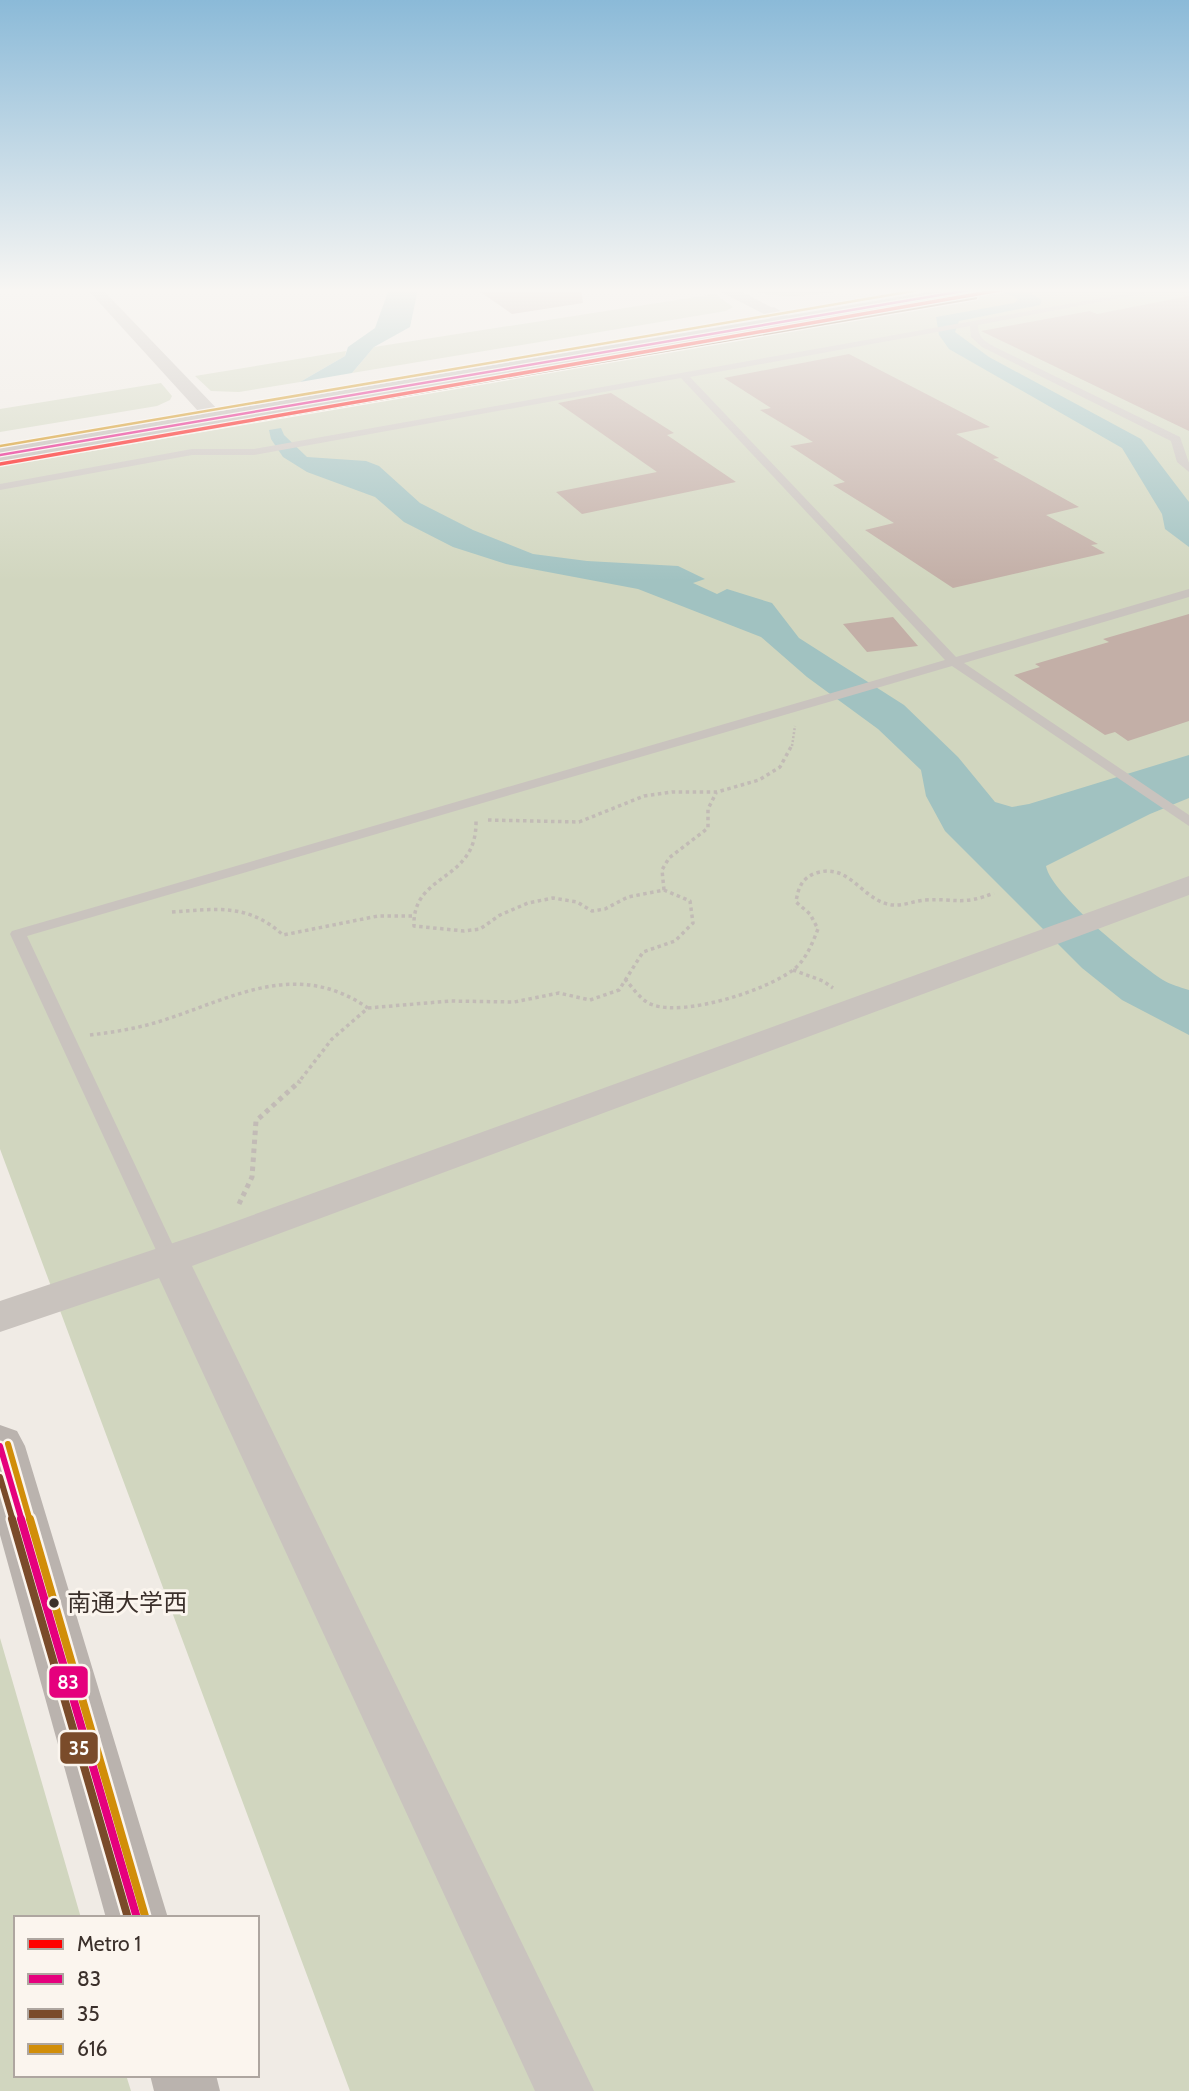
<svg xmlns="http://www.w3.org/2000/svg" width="1189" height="2091" font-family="Cabin,'Noto Sans SC',sans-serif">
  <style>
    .green { fill: #d1d6bf }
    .water { fill: #a1c2c1 }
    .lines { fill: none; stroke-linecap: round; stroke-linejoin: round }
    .canal { fill: #a1c2c1; fill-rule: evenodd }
    .building { fill: #c3afa7 }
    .path-far2 { stroke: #c2bbb6; stroke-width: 2.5; stroke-dasharray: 2 2; stroke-linecap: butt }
    .path-far1 { stroke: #c2bbb6; stroke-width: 3.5; stroke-dasharray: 3.5 3.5; stroke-linecap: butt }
    .path { stroke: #c2bbb6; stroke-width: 5; stroke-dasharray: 4.5 4.5; stroke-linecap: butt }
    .service { fill: #c9c3be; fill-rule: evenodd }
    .minor { fill: #c9c3be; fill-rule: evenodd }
    .tertiary { fill: #c9c3be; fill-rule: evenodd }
    .secondary { fill: #bab3ae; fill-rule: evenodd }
    .bus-1-far2-casing { stroke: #fbf5ee; stroke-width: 5 }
    .bus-1-far1-casing { stroke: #fbf5ee; stroke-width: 11 }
    .bus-1-casing { stroke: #fbf5ee; stroke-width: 13 }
    .bus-2-far2-casing { stroke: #fbf5ee; stroke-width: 5 }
    .bus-2-far1-casing { stroke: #fbf5ee; stroke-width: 11 }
    .bus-2-casing { stroke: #fbf5ee; stroke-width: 13 }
    .bus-3-far2-casing { stroke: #fbf5ee; stroke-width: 5 }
    .bus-3-far1-casing { stroke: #fbf5ee; stroke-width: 11 }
    .bus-3-casing { stroke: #fbf5ee; stroke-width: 13 }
    .bus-1-far2 { stroke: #e5007d; stroke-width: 2.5 }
    .bus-1-far1 { stroke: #e5007d; stroke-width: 6 }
    .bus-1 { stroke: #e5007d; stroke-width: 8 }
    .bus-2-far2 { stroke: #7a4b2a; stroke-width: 2.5 }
    .bus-2-far1 { stroke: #7a4b2a; stroke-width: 6 }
    .bus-2 { stroke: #7a4b2a; stroke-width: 8 }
    .bus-3-far2 { stroke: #d18e09; stroke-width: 2.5 }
    .bus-3-far1 { stroke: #d18e09; stroke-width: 6 }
    .bus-3 { stroke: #d18e09; stroke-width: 8 }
    .metro-1-casing { stroke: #fbf5ee; stroke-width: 6 }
    .metro-1 { stroke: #f00; stroke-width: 3.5 }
    .bus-dot { fill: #3b302b; stroke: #fbf5ee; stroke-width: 2.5 }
    .labels { text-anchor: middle; stroke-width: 6; stroke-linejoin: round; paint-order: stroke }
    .near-bus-label { font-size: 24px; fill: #3b302b; stroke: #fbf5ee; text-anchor: start }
    .line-badge { stroke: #fbf5ee; stroke-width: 2.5 }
    .badge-label { font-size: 19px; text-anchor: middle; font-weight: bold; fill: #fff }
  </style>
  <rect width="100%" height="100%" fill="#f0ebe5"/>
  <path class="green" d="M746,289H853C816,295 782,301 746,289Z
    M1017,289H1189V2091H350L0,1149V465Z
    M715,294L733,307L726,311L352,373L374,347Z
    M346,351L345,356L300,382L239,392L211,391L195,376Z
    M161,383L172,396L170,400L157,406L0,432V409Z
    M0,1638L81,1918H16V2075H126L131,2091H0Z"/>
  <path class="water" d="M389,289H418L410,327L374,347L352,373L300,382L345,356L348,347L375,328Z
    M1020,293H1030L1042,300L1040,305L959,321L955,332L989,357L1141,439L1189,502V547L1165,529L1162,514L1122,448L949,349L939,335L936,317L1014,303L1018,300L1013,295Z
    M281,428L284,435L307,457L366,461L379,466L420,503L473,530L533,554L587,561L678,566L705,579L693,583L717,594L727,589L772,603L799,638L904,705L958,757L995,802L1012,807L1029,804L1189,755V798L1150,814L1046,866C1051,894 1137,963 1163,980C1171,985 1180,987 1189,990V1035L1122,1000L1082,968L945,831L926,796L921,770L878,729L807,677L761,637L638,589L506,564L453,547L404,522L375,497L307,472L283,457L271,439L269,430Z"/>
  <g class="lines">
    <path class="canal" d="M997,289H1021L1028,293L1020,298L1000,292Z"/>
  </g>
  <path class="building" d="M476,289H581L583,303L512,314Z
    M1189,296V431L981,331L1090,311L1097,314Z
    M849,354L990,427L956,434L999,458L993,459L1079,507L1046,515L1098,544L1091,545L1105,553L953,588L865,530L894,523L833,485L845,482L790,446L813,442L760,410L771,408L724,378Z
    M611,393L674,433L667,435L736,482L582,514L556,492L657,472L558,403Z
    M1189,614V721L1128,741L1115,732L1105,735L1014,675L1040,667L1035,664L1109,642L1103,639Z
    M893,617L918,646L867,652L843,624Z"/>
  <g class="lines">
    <path class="path-far2" d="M792,746L795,726"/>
    <path class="path-far1" d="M488,820L579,822L644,796L672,792H717L759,780L780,767L792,745
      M664,890L662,870L669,858L708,828V809L716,793
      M172,912C216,909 248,903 283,935L378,916H413
      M793,970L823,981L833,988
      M625,979C633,988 641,1001 653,1005C686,1016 765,991 793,970C806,960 812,944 818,929L810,914L796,902C798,888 802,878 816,873C851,862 862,902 893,905C903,906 914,901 925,900C956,898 962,906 994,893
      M368,1008L450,1001L514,1002L559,993L590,1000L619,990L643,952L675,941L693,923L690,901L664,890L628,897L605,909L592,911L577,902L553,898L528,903L500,915L480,929L464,931L414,926C412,872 477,883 476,821
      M90,1035C115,1032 140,1028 164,1020C235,997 297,959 368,1008L332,1039L298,1083"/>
    <path class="path" d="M239,1204L252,1177L256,1121L300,1081"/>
    <path class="service" d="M1152,289H1167L978,325C978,339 986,342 997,348L1180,437L1189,463V472L1177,462L1171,441L982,347L971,337L970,326L690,377L956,657L1189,589V597L964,663L1189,815V826L952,666L27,936L179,1258L176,1263L169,1266L162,1263L10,934L12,931L945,660L681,378L254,455H192L0,490V484L192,449H254Z"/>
    <path class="minor" d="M87,289H102L222,414L224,418L222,422H208Z
      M719,289H737L782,313L774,318L768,316L721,292Z
      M1189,876V895L192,1266L594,2091H535L159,1278L0,1332V1301L206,1232Z"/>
    <path class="tertiary" d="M774,307L796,321L794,325C783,328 771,322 765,313L767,309Z"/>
    <path class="secondary" d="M946,289H984L975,294L0,462V448Z
      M0,1425L17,1431L25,1446L168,1918H106L0,1535Z
      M150,2075H216L220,2091H154Z"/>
    <defs>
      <path id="bus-1-far2" d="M0,455L975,289"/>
      <path id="bus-1-far1" d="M0,1446L22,1521"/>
      <path id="bus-1" d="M21,1519L137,1918"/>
      <path id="bus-2-far2" d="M1,464L976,298"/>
      <path id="bus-2-far1" d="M0,1477L13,1521"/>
      <path id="bus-2" d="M12,1519L128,1918"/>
      <path id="bus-3-far2" d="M0,446L925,289"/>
      <path id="bus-3-far1" d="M8,1444L30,1521"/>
      <path id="bus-3" d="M30,1519L145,1916"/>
    </defs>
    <use href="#bus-1-far2" class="bus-1-far2-casing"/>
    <use href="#bus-1-far1" class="bus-1-far1-casing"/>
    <use href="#bus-1" class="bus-1-casing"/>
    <use href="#bus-2-far2" class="bus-2-far2-casing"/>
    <use href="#bus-2-far1" class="bus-2-far1-casing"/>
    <use href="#bus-2" class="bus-2-casing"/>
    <use href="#bus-3-far2" class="bus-3-far2-casing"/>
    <use href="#bus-3-far1" class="bus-3-far1-casing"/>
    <use href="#bus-3" class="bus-3-casing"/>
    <use href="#bus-1-far2" class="bus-1-far2"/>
    <use href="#bus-1-far1" class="bus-1-far1"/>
    <use href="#bus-1" class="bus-1"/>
    <use href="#bus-2-far2" class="bus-2-far2"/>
    <use href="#bus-2-far1" class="bus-2-far1"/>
    <use href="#bus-2" class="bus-2"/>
    <use href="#bus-3-far2" class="bus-3-far2"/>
    <use href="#bus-3-far1" class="bus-3-far1"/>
    <use href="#bus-3" class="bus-3"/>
    <defs>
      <path id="metro-1" d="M0,464L1006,289"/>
    </defs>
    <use href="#metro-1" class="metro-1-casing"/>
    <use href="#metro-1" class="metro-1"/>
  </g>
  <linearGradient id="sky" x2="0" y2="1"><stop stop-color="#8bbad8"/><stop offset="0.5" stop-color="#f8f6f3"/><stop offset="1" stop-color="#f8f6f3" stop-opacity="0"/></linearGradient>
  <rect width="1189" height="581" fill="url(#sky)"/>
  <circle class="bus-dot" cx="54" cy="1603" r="6"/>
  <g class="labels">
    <g class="near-bus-label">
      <text x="67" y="1611">南通大学西</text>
    </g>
  </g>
  <g class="line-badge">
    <rect x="48" y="1665" width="41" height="34" rx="7" fill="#e5007d"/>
    <rect x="59" y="1731" width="40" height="34" rx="7" fill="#7a4b2a"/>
  </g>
  <g class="badge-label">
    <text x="68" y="1689">83</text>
    <text x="79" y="1755">35</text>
  </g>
  <rect x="14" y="1916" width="245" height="161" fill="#fbf5ee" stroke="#aea6a0" stroke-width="2"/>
  <rect x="28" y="1939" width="35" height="10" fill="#ff0000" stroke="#aea6a0" stroke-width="2"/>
  <text x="77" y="1951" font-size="21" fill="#3b302b">Metro 1</text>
  <rect x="28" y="1974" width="35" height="10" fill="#e5007d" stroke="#aea6a0" stroke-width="2"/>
  <text x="77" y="1986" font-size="21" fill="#3b302b">83</text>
  <rect x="28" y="2009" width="35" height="10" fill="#7a4b2a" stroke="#aea6a0" stroke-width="2"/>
  <text x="77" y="2021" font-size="21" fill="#3b302b">35</text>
  <rect x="28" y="2044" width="35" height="10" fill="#d18e09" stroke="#aea6a0" stroke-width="2"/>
  <text x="77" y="2056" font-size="21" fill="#3b302b">616</text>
</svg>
